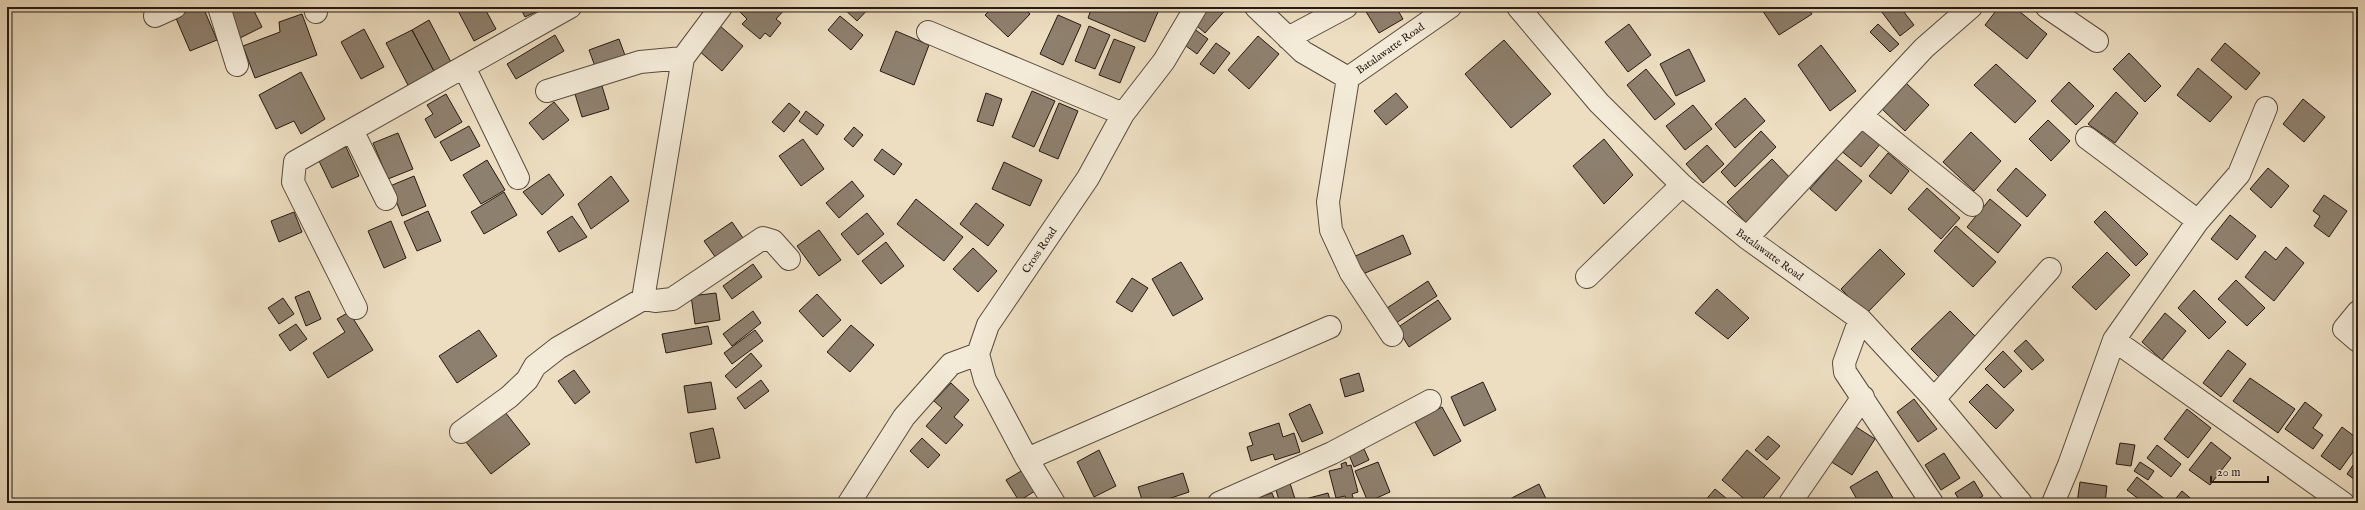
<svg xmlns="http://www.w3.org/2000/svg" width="2365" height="510" font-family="'IM FELL English',serif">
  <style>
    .building { fill: #8e806e; stroke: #271a14 }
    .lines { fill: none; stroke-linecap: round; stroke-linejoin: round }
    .minor-casing { stroke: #584b3f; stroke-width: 24 }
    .minor { stroke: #f3ead7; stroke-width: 22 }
    .labels { text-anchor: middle; stroke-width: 3; stroke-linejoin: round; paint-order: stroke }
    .street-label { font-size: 11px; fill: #271a14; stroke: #f3ead7 }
  </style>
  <rect width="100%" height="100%" fill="#eddec1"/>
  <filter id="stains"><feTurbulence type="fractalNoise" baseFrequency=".005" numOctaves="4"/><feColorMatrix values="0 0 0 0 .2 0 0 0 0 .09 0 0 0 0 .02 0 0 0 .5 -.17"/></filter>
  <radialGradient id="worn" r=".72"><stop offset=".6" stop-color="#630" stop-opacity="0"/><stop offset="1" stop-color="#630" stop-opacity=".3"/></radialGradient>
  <path class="building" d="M177,7H203L217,40L190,51L172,9Z
    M243,7H252L262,27L236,40L224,16Z
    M456,7H484L496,29L474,41Z
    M520,7H546L525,17Z
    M735,7H787L776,19L781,23L770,37L765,33L760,39L742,24L747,19Z
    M842,7H870L857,21Z
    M993,7H1023L1030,14L1008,37L985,15Z
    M1092,7H1146L1158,12L1145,42L1088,18Z
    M1202,7H1228L1205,33L1190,20Z
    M1369,7H1396L1403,19L1379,33L1365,10Z
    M1760,7H1807L1812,14L1779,35Z
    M1878,7H1900L1914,25L1900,36Z
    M1999,7H2014L2047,34L2027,59L1985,25Z
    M302,14L317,55L255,78L243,46L280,32L279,22Z
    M1058,15L1081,25L1063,65L1040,54Z
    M840,16L863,35L851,50L828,30Z
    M429,20L452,64L435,73L412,30Z
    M1629,24L1651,55L1628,72L1605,42Z
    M1878,24L1899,44L1890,52L1870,32Z
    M719,25L743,46L722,71L698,50Z
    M1089,26L1110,35L1095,69L1075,61Z
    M1193,28L1208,39L1197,54L1182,43Z
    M364,29L384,67L361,79L341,42Z
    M412,30L435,73L409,87L386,43Z
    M896,31L929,45L914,85L880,71Z
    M555,35L564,51L516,79L507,64Z
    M1258,36L1279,54L1249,89L1228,70Z
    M619,39L626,58L596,69L589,50Z
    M1114,39L1135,47L1120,83L1099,75Z
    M1504,40L1551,94L1511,128L1465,74Z
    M1216,43L1230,53L1214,74L1200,64Z
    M2225,43L2260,73L2246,90L2211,60Z
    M1821,45L1856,91L1830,111L1798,65Z
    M1689,49L1705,81L1676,96L1660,64Z
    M2129,53L2161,86L2145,102L2113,69Z
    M1996,64L2036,101L2015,123L1974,85Z
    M2198,68L2232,97L2210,122L2177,95Z
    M1646,69L1675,104L1655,120L1627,85Z
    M301,72L325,119L301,134L294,121L276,129L259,95Z
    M2069,82L2094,106L2076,125L2051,101Z
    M1906,83L1929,105L1905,131L1882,109Z
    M602,86L609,109L582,117L575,94Z
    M1032,91L1055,101L1034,147L1012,137Z
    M2116,92L2138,113L2115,143L2088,124Z
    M986,93L1002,99L993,126L977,121Z
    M1396,93L1408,107L1386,125L1374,111Z
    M446,94L462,122L435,138L425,119L433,114L427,105Z
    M1745,98L1765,121L1735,148L1715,124Z
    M2303,99L2325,117L2304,142L2283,124Z
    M554,102L569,120L543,140L529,123Z
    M789,103L800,112L784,132L772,122Z
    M1059,103L1078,111L1058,159L1039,151Z
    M1693,105L1712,129L1685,150L1666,126Z
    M806,111L824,125L817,135L799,121Z
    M2048,120L2070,141L2051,161L2029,139Z
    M469,126L480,146L451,161L440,142Z
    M1861,126L1881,143L1861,167L1840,150Z
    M854,127L863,135L853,147L844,139Z
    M1761,131L1776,147L1735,187L1721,172Z
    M1971,132L2001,161L1974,191L1943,162Z
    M398,133L413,169L388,179L373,143Z
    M803,139L824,169L801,186L779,156Z
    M1604,139L1633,175L1604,204L1573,166Z
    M1707,145L1724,164L1703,183L1686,164Z
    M346,147L359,176L332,188L318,159Z
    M882,149L902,164L894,175L874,160Z
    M1888,153L1909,171L1891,194L1869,176Z
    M1772,159L1792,180L1746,223L1727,202Z
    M1836,159L1862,181L1836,211L1810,189Z
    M487,160L505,190L481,204L463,175Z
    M1004,162L1042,180L1030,206L992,189Z
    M2016,168L2046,195L2027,217L1997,190Z
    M2268,168L2289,186L2271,208L2250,189Z
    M549,174L564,195L542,215L523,192Z
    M414,176L426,206L402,216L390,186Z
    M611,176L629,201L591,229L578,204Z
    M852,181L864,196L839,218L826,203Z
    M1927,188L1960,218L1941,239L1908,209Z
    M504,192L517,215L484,234L471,212Z
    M2324,195L2347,211L2329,237L2314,226L2320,216L2313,211Z
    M916,199L963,237L944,261L897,224Z
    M1990,199L2021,225L1998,253L1967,227Z
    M976,203L1004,225L988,246L960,224Z
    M428,211L441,241L417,251L404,222Z
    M2105,211L2148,254L2136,266L2094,222Z
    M294,212L302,232L279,242L271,221Z
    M867,213L884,234L858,255L841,234Z
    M2230,215L2256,236L2237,260L2211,239Z
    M572,216L587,237L559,252L547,232Z
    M391,221L406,258L384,268L368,231Z
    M732,222L743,238L716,258L704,241Z
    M1956,226L1996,262L1973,287L1934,251Z
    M819,230L841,260L819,276L797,246Z
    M1403,235L1411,254L1358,276L1351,258Z
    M886,242L904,266L881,284L862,261Z
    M2286,247L2304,263L2274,301L2245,277L2265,251L2276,260Z
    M973,248L997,271L978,292L953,269Z
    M1880,249L1905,274L1866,314L1841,289Z
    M2107,252L2130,275L2096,310L2072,287Z
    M1181,262L1203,299L1173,316L1152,279Z
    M753,264L762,277L732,299L723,286Z
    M1132,278L1148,288L1132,312L1116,302Z
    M2236,280L2265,308L2247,326L2218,299Z
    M1428,281L1437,296L1396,323L1387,308Z
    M1717,289L1749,318L1728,339L1695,313Z
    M2194,290L2226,322L2209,339L2178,308Z
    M309,291L321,319L306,326L295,297Z
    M716,293L720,320L695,324L691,296Z
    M817,294L841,320L823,337L799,311Z
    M283,298L294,314L279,324L268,308Z
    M1438,300L1451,319L1409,347L1397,328Z
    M753,311L761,323L732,346L723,334Z
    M1950,311L1980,341L1941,379L1911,349Z
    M349,312L373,350L328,378L313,353L345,332L337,319Z
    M2165,313L2186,331L2162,360L2142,342Z
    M296,324L307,339L290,351L279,335Z
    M851,325L874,345L850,372L827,352Z
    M708,326L712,344L666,353L662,334Z
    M479,330L497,356L457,383L439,356Z
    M755,330L763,341L732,364L724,353Z
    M2026,340L2044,360L2032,370L2014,351Z
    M2228,350L2246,364L2221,397L2203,383Z
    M2003,351L2022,371L2004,388L1985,369Z
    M751,353L762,366L736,388L725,376Z
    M574,370L590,392L575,404L558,381Z
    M1359,373L1364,391L1345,397L1340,379Z
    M2250,378L2295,409L2278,433L2233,401Z
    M761,380L769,391L745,409L737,398Z
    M711,382L716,409L688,413L684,386Z
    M1483,382L1496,410L1464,426L1451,397Z
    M951,383L969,400L954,417L963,425L946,444L926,426L942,408L934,401Z
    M1987,384L2014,410L1996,429L1969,402Z
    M1914,399L1937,429L1918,442L1897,412Z
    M2305,402L2322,415L2313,428L2323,435L2313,449L2285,429Z
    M1310,404L1323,433L1302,442L1289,414Z
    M1442,407L1461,441L1434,456L1415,422Z
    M2187,409L2211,428L2188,458L2164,439Z
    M505,412L530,444L491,474L466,442Z
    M1279,423L1283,437L1294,433L1300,452L1275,460L1273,454L1251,461L1247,447L1253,445L1249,433Z
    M1853,425L1875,439L1852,475L1830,461Z
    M2342,427L2358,439V445L2340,470L2321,456Z
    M713,428L720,458L696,463L690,433Z
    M1768,436L1780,446L1767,460L1755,450Z
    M922,438L940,455L928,468L910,451Z
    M2211,442L2231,458L2210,485L2189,470Z
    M2120,443L2135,445L2131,466L2116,464Z
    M2157,445L2181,464L2171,477L2147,458Z
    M1364,449L1369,460L1354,467L1349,455Z
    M1099,450L1116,486L1094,497L1077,462Z
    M1747,450L1780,478L1759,503H1749L1722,480Z
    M1944,453L1960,478L1941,490L1925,465Z
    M2358,458V482L2347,474Z
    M1346,462L1347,466L1351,465L1358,492L1352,494L1354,501L1348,503L1345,496L1336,498L1329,471L1342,468L1341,464Z
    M1378,462L1390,492L1368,502L1355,471Z
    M2140,462L2154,471L2148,480L2134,471Z
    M1023,470L1035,491L1019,501L1006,480Z
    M1877,471L1893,498L1884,503H1859L1850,487Z
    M1183,473L1189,492L1156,503H1143L1138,487Z
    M2137,477L2166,500L2164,503H2144L2127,490Z
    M1974,481L1983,496L1971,503H1961L1955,493Z
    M2080,482L2107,486L2105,503H2077Z
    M1290,483L1296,502L1301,500L1302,503H1280L1275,487Z
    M1539,484L1548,503H1502Z
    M1715,489L1732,503H1703Z
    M2182,491L2196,503H2172Z
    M1272,493L1276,503H1241Z
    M1328,493L1331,503H1306L1305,499Z"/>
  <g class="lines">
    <defs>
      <path id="minor" d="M219,7L237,65
        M315,7L316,12
        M721,7L683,58L643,299L655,301L672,299L763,238L773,241L789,259
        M1256,7L1303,52L1348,78L1450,7
        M1518,7L1599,103L1682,185L1747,238L1860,319L1934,399L2021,503
        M2047,7L2097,41
        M155,16L175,7
        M928,32L1123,114
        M1288,38L1346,7
        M464,67L518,178
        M1348,78L1328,202L1331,230L1351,273L1392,335
        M547,91L640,62L683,58
        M1862,116L1972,205
        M352,130L386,199
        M2087,138L2198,221
        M1747,238L1924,48L1971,7
        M1587,277L1682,185
        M356,308L293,182L295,162L570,7
        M2358,312L2344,329L2358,341
        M1860,319L1844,363L1845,372L1932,503
        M2114,340L2343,503
        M1934,399L2050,269
        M461,432L509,397L527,380L535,366L558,348L643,299
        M1027,459L1330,327
        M849,503L904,417L951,364L978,354
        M1054,503L1027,459L985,380L978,354L988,325L1088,178L1123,114L1164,61L1196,7
        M1219,503L1332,453L1430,401
        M1790,503L1863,397
        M2053,503L2069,465L2114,340L2198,221L2239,174L2266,108"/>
    </defs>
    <use href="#minor" class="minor-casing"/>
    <use href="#minor" class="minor"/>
  </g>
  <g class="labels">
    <g class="street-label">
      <text transform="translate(1390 48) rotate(-35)" y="4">Batalawatte Road</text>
      <text transform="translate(1039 250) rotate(-56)" y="4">Cross Road</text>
      <text transform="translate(1770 254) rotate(36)" y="4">Batalawatte Road</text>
    </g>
  </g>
  <rect width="2365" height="510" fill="none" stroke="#eddec1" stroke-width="24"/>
  <rect x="8" y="8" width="2349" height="494" fill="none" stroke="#271a14" stroke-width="2"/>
  <rect x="12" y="12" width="2341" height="486" fill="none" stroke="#271a14"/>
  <path d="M2211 476v6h57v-6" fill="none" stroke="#271a14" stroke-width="2"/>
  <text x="2217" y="476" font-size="12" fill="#271a14" stroke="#f3ead7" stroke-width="3" paint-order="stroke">20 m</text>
  <rect width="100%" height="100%" filter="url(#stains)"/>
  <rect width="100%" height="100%" fill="url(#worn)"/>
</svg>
